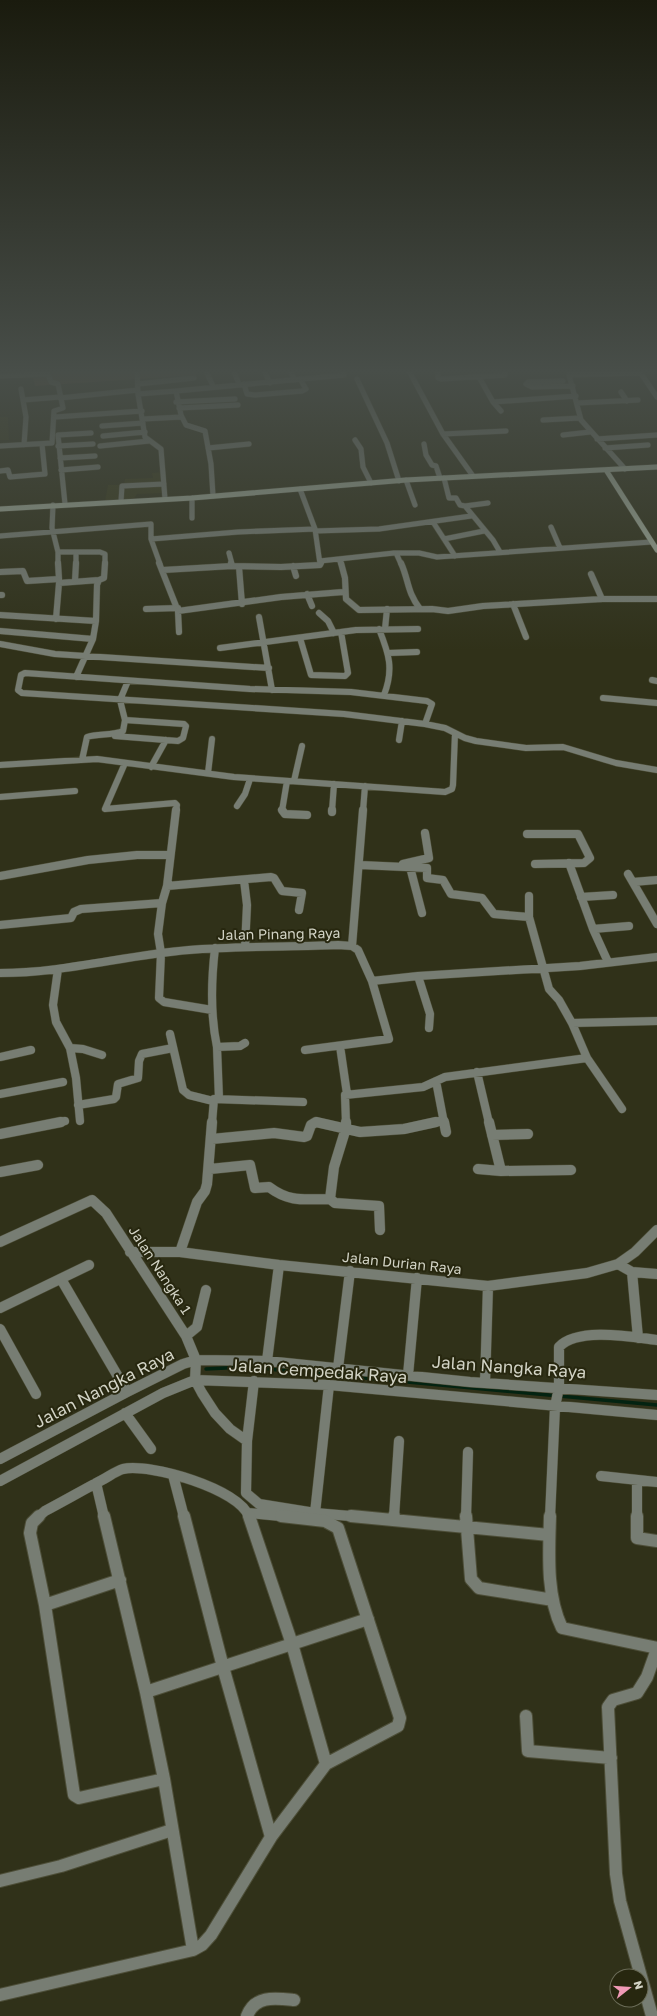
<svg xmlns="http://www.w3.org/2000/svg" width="657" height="2016" font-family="'Golos Text',sans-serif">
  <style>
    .built { fill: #383919 }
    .green { fill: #5f472e }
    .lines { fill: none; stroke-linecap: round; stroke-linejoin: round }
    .stream { stroke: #032311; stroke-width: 3.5 }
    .minor-far4-casing { stroke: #4d4e38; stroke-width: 6 }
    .minor-far3-casing { stroke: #4d4e38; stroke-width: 7 }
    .minor-far2-casing { stroke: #4d4e38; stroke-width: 9 }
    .minor-far1-casing { stroke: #4d4e38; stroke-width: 11 }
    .minor-casing { stroke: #4d4e38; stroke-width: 14 }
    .secondary-casing { stroke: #4d4e38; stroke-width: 6 }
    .minor-far4 { stroke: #777d73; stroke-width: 5 }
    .minor-far3 { stroke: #777d73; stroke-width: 6 }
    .minor-far2 { stroke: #777d73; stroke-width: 8 }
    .minor-far1 { stroke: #777d73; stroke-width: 10 }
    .minor { stroke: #777d73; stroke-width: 12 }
    .secondary { stroke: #9faa98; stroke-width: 5 }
    .labels { text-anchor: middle; stroke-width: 4; stroke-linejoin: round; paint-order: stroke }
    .street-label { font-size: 14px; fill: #d2d3c5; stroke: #27270f }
    .near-street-label { font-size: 17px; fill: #d2d3c5; stroke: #27270f }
  </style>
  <rect width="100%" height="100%" fill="#303119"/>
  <path class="built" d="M0,417H8L9,440H0Z
    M163,472L164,493L137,494L133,500L105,501L108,485H124L125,479L153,478L152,473Z"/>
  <path class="green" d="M31,369H194L196,375L35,386Z"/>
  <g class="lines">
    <path class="stream" d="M206,1369L245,1367L657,1405"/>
    <defs>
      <path id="minor-far4" d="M137,369L138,394L145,437L161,449L165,499
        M205,369L213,386
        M233,369L239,384
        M263,369L270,383
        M289,369L295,380
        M408,369L443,434L473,476
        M438,369V378L441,379L505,375V369
        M570,369L569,375L581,420L625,469
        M638,369L657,397
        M569,375L640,373
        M0,376L48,374L51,382L58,384L63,408L54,411L52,443L0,446
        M479,377L493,402
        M357,379L387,443L399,481
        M563,381L528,382L526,384L532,387L573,386
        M138,384L194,378
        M244,384L247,394L255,395L302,391L306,389L300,379
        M21,389L23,400L60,397
        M621,392L627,401
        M138,394L176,391
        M60,398L138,390
        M23,400L26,417L24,445
        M176,402L235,399
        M577,403L638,400
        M179,408L238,405
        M501,411L493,402L576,396
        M55,417L142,411
        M143,419L181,417
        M543,420L580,418
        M102,426L143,423
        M443,434L506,431
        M563,435L590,432
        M103,436L145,432
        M597,439L657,435
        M355,440L361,449L363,467L371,483
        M424,444L426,455L432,465L436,466L440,478
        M58,446L93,444
        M100,446L149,441
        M208,448L249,444
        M605,448L648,445
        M60,458L95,456
        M61,470L98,467
        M0,471L8,470L10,477L45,474L42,444
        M444,478L449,498H456L460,505L465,506
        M406,480L415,505
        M300,489L315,529L320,564
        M213,496L211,464L205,431L186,425L181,415L176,391L344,375L342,369
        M192,498V518
        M121,501L122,486L164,484
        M488,503L465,506L493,540L500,552
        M65,504L58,435L91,433
        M53,505L52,528L58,552V564
        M433,522L455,556
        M551,527L560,548
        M315,531L379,529L471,516
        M0,536L151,524V539L160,564
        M151,539L238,532L315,529
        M444,539L484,531
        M58,552H100L105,554V564
        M229,553L232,564
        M396,553L401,564
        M339,559L341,564
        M320,561L394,553H419L437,557L651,542
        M76,564V553"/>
      <path id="minor-far3" d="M159,563L178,611L281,597L343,592
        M231,563L232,566
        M341,563L345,578L346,599L359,610L432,609L448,611L483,606L602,599H657
        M401,563C409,581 407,592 420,609
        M293,566L296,576
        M239,567L242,604
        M163,570L232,566L281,567L320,565L321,563
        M0,572L23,571L27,581L59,579L58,563
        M591,574L602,599
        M75,581L76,563
        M307,594L312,606
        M0,595H2
        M513,604L526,637
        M146,609L178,608
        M178,611L179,632
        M319,613L328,621L334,633
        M0,615L96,621
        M259,617L272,690
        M56,619L59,583L99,580
        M379,629C389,654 394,669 384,695
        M385,629L387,609
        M0,631L93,639
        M300,638L311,675L345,676L348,673L341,632
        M0,644L55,654L269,668
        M220,648L356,630L418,629
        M388,653L417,652
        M25,673L250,689L351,692L427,701L432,704L425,724L344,714L22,693L18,690L21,675Z
        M76,677L93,639L96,621L97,585L99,580L104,578L105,563
        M652,680L657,681
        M603,698L657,703
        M425,724L445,728L465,738L476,741L526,748L563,747L616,763L657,770
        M115,736L178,741L183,738L186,726L184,724L125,720
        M399,740L402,721
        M82,760L87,737C99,733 111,736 123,731L125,720L120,700L128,681
        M125,763L105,809L175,803L177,805L176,811
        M0,765L97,759L234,777L445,792L452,789L453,785L455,733
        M151,767L166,740
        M208,773L212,739
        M294,781L302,746
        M0,797L75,791
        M237,806L245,794L250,779
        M282,811L287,781
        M332,811L334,784
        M363,811L365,786"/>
      <path id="minor-far2" d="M176,810L167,886L162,903L158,934L161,953L159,998L164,1002L212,1010
        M282,810L285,814L307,815
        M332,812V810
        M527,834H578L590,858L584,863L535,864
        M569,863L593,929L608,962
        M403,864L429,858L425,833
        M360,865L427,868V878L443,880L451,894L482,898L494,914L529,917
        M410,867L422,913
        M628,874L657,924
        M0,876L88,860L137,855H170
        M244,880L247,905L245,947
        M633,882L657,880
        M167,886L271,877L274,878L282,891L302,893L299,910
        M529,896V917L549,989L559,1000L572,1023L587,1058L622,1109
        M581,897L613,895
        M0,925L71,918L74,912L81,909L162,903
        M593,929L629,926
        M352,946L363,810
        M215,948C211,982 210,1014 217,1047L240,1046L245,1043
        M58,969L53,1005L56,1022L70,1048L76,1078L80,1121
        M0,973C64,973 126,955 189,950C239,946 289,947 338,945L352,946L358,950L372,981L418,976L580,966L657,957
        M418,976L430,1014L429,1028
        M572,1023L657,1021
        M170,1034L183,1090L189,1095L213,1101
        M340,1046L347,1094
        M217,1047L219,1099
        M70,1048L83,1049L102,1055
        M305,1050L389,1039L372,981
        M0,1057L31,1050
        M477,1072L489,1123
        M436,1081L444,1123
        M0,1094L63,1082
        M78,1105L114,1099L116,1097L118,1084L138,1078L139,1061L142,1054L173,1048
        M56,1123L65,1121
        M212,1123L214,1099L303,1102
        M315,1123H320
        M346,1123L345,1095L423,1087L445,1077L587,1058
        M431,1123L444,1120"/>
      <path id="minor-far1" d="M346,1122V1128L334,1167L330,1199L335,1203L379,1206L380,1230
        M444,1122L446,1132
        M489,1122L501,1171L571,1170
        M0,1134L61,1122
        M492,1135L528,1134
        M212,1139L274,1133L304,1137L307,1136L311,1125L316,1122L360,1132L404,1129L436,1122
        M210,1169L250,1165L255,1188L269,1187C290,1203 305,1199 330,1199
        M478,1169L501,1171
        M0,1172L38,1165
        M0,1242L92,1200L106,1213L186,1336L196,1360L195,1380L202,1393L215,1413L230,1429L247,1441
        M130,1252H180L279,1265L488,1286L587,1273L618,1264L635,1252L657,1230
        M180,1252L197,1202L205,1191L207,1184L212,1122
        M618,1264L632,1272L657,1274
        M632,1272L638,1338
        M61,1279L127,1392
        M0,1308L89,1265
        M0,1329L36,1394
        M186,1336L197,1327L206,1290
        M267,1361L279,1265
        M338,1368L350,1271
        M408,1375L417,1278
        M254,1381L247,1441L246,1493L259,1504L315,1513L362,1517
        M485,1383L488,1286
        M125,1413L151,1449
        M0,1459L127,1392L183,1364L196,1360L267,1361L470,1382L657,1395
        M173,1475L184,1517
        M601,1476L657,1482
        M637,1480V1517
        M0,1481L163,1393L195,1380L329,1385L657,1415
        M96,1483L104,1517
        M248,1513L291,1517
        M315,1513L329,1385
        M38,1517L45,1511C64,1501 83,1490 102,1480C108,1477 116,1471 123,1469C150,1463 240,1489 249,1517
        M394,1517L399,1441
        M466,1517L468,1452
        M550,1517L555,1407L559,1387V1347C578,1327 632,1337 657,1340"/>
      <path id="minor" d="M39,1516L32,1523L30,1533L45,1605L74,1795L79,1798L164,1779
        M104,1516L146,1692L164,1779L193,1950
        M184,1516L223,1667L271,1837
        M249,1516L292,1644L326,1764
        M351,1516L549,1535
        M466,1516L471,1579L479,1588L553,1600
        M550,1516C549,1553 546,1595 562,1628L657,1648
        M637,1516V1538L657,1541
        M394,1519V1516
        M45,1605L120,1580
        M146,1692L368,1619
        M526,1716L528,1751L611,1758
        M0,1881L61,1866L172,1830
        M0,1995L193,1950L202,1945L211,1935L271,1837L326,1764L398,1726L400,1718L338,1528L325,1521L281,1516
        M247,2016C255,1995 275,1998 294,2000
        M652,2016L620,1901L616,1874L608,1707L613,1700L637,1693L647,1677L657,1649"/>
      <path id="secondary" d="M606,470L657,550
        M0,509L192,498L406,480L657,467"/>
    </defs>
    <use href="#minor-far4" class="minor-far4-casing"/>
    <use href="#minor-far3" class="minor-far3-casing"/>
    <use href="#minor-far2" class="minor-far2-casing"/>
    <use href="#minor-far1" class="minor-far1-casing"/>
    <use href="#minor" class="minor-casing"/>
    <use href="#secondary" class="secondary-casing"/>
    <use href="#minor-far4" class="minor-far4"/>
    <use href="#minor-far3" class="minor-far3"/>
    <use href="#minor-far2" class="minor-far2"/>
    <use href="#minor-far1" class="minor-far1"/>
    <use href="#minor" class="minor"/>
    <use href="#secondary" class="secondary"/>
  </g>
  <linearGradient id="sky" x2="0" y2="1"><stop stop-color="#1a1b0e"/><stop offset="0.57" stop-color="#484e49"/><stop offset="1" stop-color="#484e49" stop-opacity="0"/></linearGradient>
  <rect width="657" height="651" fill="url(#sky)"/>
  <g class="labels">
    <g class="street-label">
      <text transform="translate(279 934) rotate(-1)" y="5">Jalan Pinang Raya</text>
      <text transform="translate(402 1263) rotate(6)" y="5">Jalan Durian Raya</text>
      <text transform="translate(160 1270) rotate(57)" y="5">Jalan Nangka 1</text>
    </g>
    <g class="near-street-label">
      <text transform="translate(509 1367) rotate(4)" y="6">Jalan Nangka Raya</text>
      <text transform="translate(318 1371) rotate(4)" y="6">Jalan Cempedak Raya</text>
      <text transform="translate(104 1388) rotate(-27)" y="6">Jalan Nangka Raya</text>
    </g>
  </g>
  <g transform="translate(629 1988) rotate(73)"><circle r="19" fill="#27270f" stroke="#6b6c58"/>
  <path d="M0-3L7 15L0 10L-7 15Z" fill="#f09ab6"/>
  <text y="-6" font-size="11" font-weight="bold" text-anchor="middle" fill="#d2d3c5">N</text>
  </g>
</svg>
